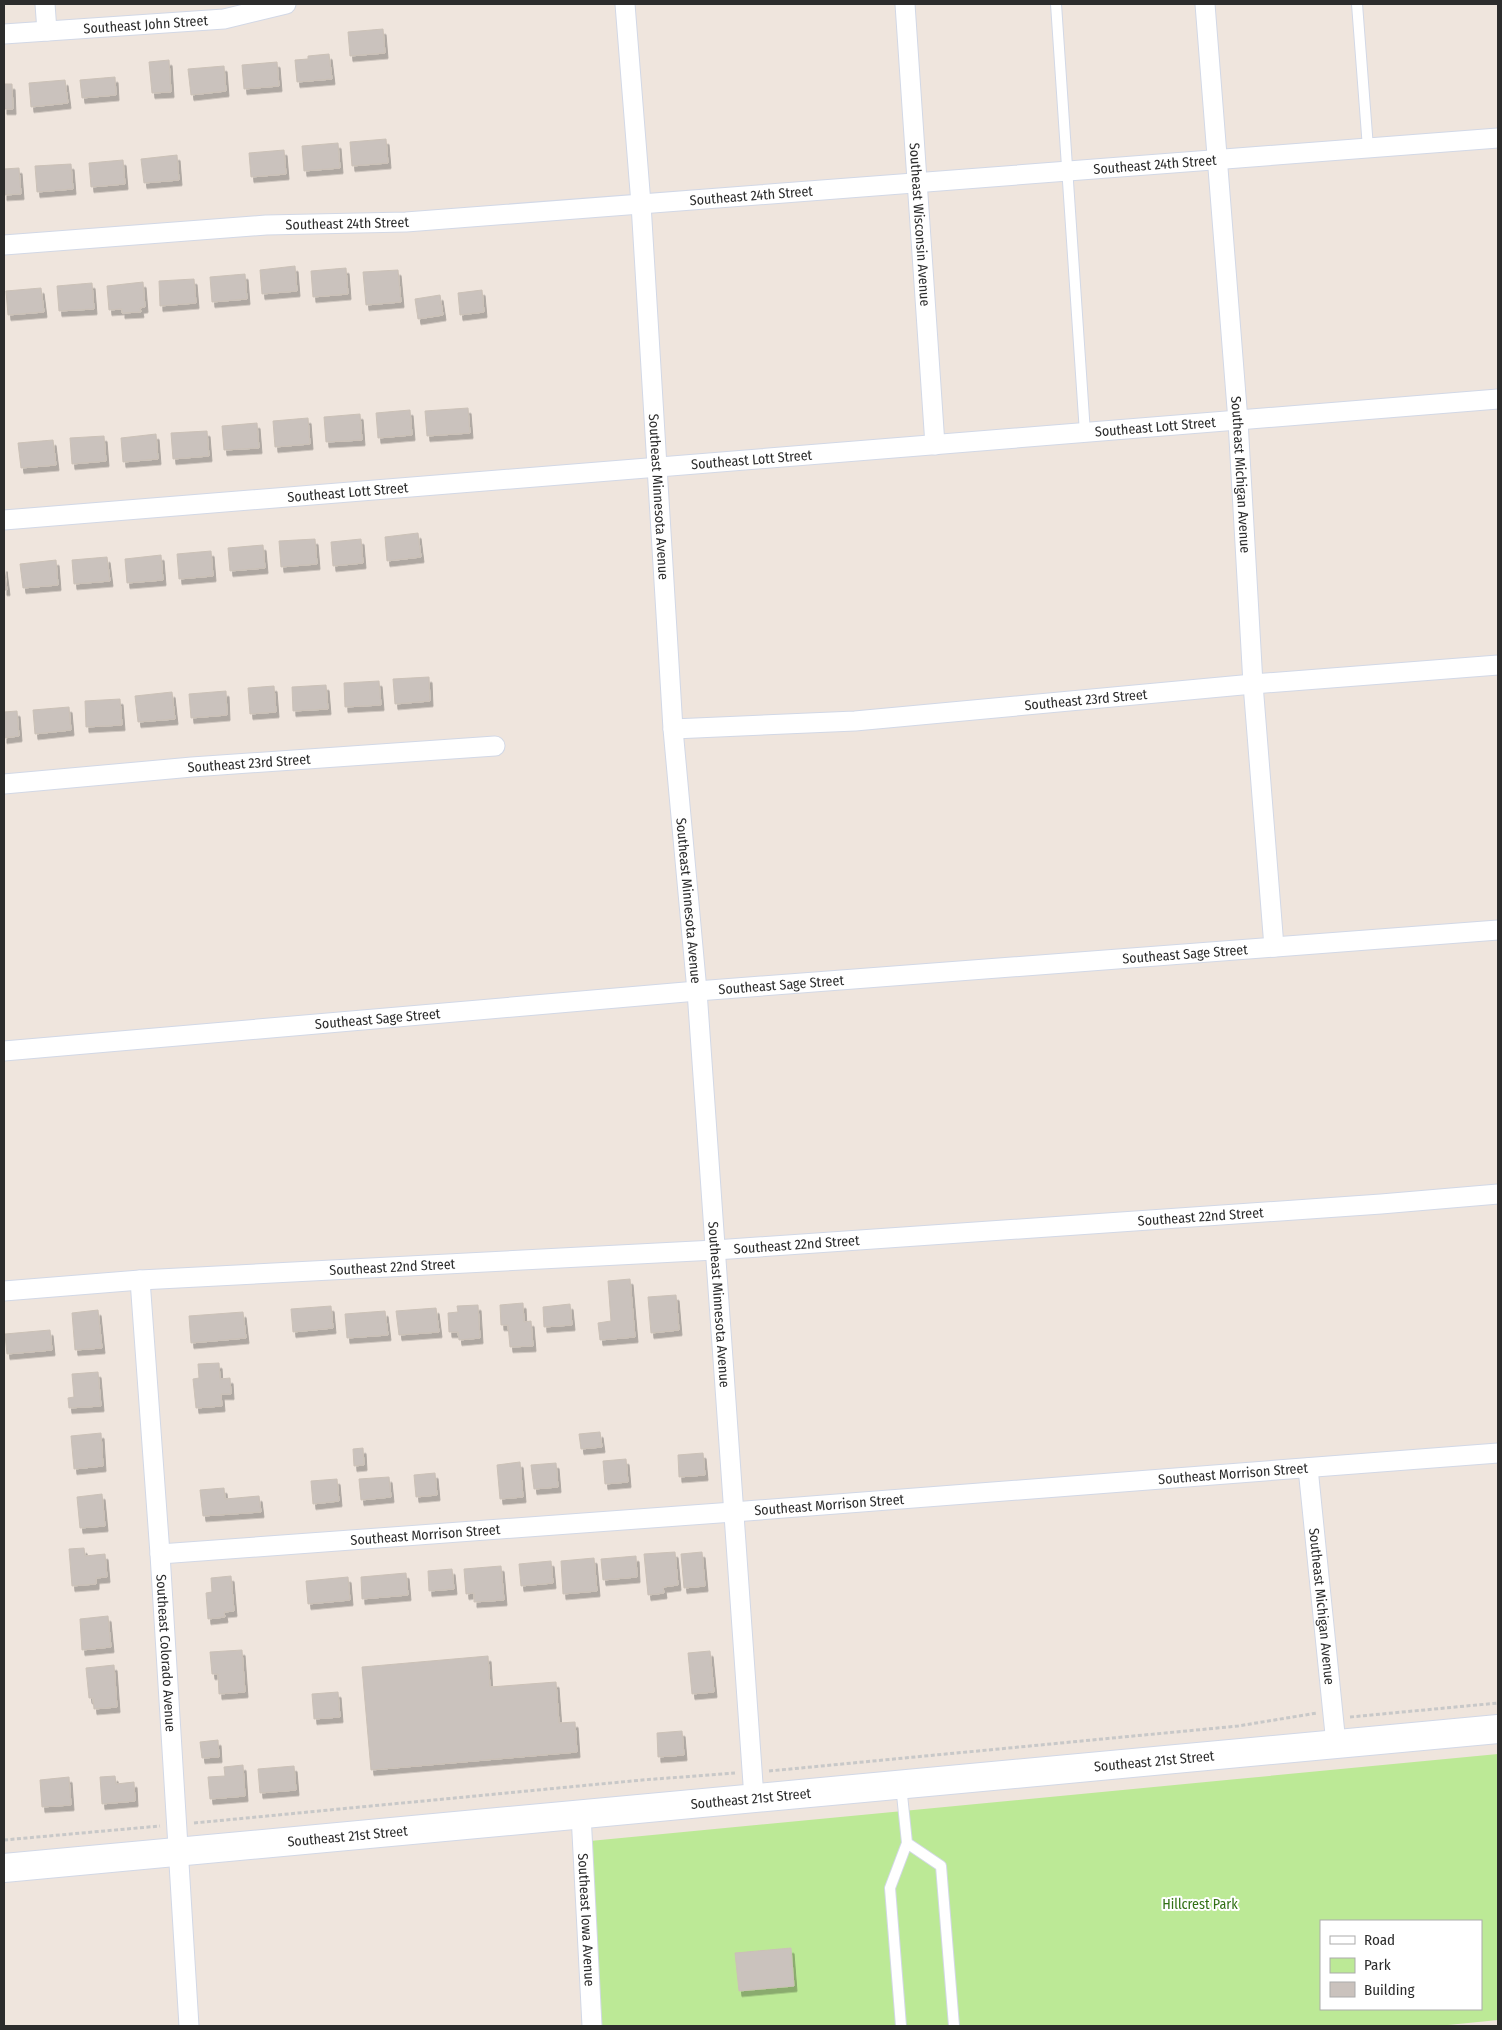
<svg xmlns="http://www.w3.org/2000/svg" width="1502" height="2030" font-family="'Fira Sans Condensed',sans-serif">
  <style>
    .green { fill: #bce996; fill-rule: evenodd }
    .building { fill: #cac2bd; stroke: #cbc1b7; filter: url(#shadow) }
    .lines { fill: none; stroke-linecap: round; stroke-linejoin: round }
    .lane-casing { stroke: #d2d8e6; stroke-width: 12 }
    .street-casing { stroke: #d2d8e6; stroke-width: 21 }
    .secondary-casing { stroke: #d2d8e6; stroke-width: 30 }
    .path { stroke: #c8c8c8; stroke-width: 3; stroke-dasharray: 4 2.5; stroke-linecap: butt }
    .lane { stroke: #fff; stroke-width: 10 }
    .street { stroke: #fff; stroke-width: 19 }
    .secondary { stroke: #fff; stroke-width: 28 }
    .labels { text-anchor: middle; stroke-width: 4; stroke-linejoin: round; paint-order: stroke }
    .street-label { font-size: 14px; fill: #2c2c2c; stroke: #fff }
    .park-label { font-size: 14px; fill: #327115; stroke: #fff }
  </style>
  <defs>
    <filter id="shadow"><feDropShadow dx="3" dy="5.5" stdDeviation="0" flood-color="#0004"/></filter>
  </defs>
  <rect width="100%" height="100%" fill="#efe5dd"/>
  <path class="green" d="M1498,1754V2020L1438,2026H602L590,1841ZM1321,1921H1481V2009H1321Z"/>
  <path class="building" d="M383,29L385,53L350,56L348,32Z
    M329,54L332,79L297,82L295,60L308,59V56Z
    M169,60L171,92L152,93L149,62Z
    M277,62L279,86L244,89L242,65Z
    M224,66L226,91L191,95L188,69Z
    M115,77L116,95L82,98L80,80Z
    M65,80L68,103L31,107L29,83Z
    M4,84H12L13,109H4Z
    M386,139L388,163L352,166L350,142Z
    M338,143L340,168L304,171L302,146Z
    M284,150L286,174L251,177L249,153Z
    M177,155L179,180L144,183L141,159Z
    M123,160L125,184L91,187L89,163Z
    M71,164L73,189L37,192L35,166Z
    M19,168L21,194L4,195V169Z
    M295,266L297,291L262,294L260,270Z
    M346,268L348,294L313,297L311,271Z
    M398,270L401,302L366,305L363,272Z
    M245,274L247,299L212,302L210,277Z
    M194,279L196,303L160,306L159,281Z
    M143,282L145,307L140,308L141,312L122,313V309L109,310L107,286Z
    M92,283L94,309L59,311L57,286Z
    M41,288L44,312L8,315L6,291Z
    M482,290L484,312L460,315L458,293Z
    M440,295L443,315L418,319L415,299Z
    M468,408L470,433L427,436L425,411Z
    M410,410L412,435L378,438L376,413Z
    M360,414L362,440L326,442L324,417Z
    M308,418L310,444L275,447L273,421Z
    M257,423L259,448L224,450L222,426Z
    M207,431L209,456L173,459L171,433Z
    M156,434L158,459L123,462L121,438Z
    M104,436L106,461L72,464L70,438Z
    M53,440L56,465L21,468L18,443Z
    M418,533L421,557L387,561L385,537Z
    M315,539L317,564L281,567L279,541Z
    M361,539L363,563L333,566L331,542Z
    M263,545L265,568L230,571L228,548Z
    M211,551L213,576L179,579L177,554Z
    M161,555L163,580L127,583L125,559Z
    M107,557L110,581L74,584L72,560Z
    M56,560L58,585L23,588L20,564Z
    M4,566L7,590H4Z
    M429,677L430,701L395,704L393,679Z
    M379,681L381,705L345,707L344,683Z
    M326,685L328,709L293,711L292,687Z
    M274,686L276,712L250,714L248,688Z
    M226,691L227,715L191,718L189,694Z
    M172,692L175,719L138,722L135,696Z
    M120,699L122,725L86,727L85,701Z
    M69,707L71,730L35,734L33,710Z
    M17,711L19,736L4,738V712Z
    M630,1279L635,1337L600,1340L598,1323L611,1321L608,1281Z
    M676,1295L679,1330L651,1333L648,1297Z
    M523,1303L524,1322L531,1321L533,1346L510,1347L508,1325H501L500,1305Z
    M570,1304L572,1325L544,1327L543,1307Z
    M478,1305L480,1338L459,1340L458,1332H449L448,1313L458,1312L457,1306Z
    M331,1306L333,1328L293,1332L291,1309Z
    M436,1308L439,1332L399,1335L396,1311Z
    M98,1310L102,1348L75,1350L72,1313Z
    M385,1311L388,1335L347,1338L345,1314Z
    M243,1312L246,1338L191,1343L189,1316Z
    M50,1330L52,1350L7,1354L5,1334Z
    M219,1363L220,1379L230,1378L231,1394H221L222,1406L196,1408L193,1379L199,1378L198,1364Z
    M98,1372L101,1406L69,1408L68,1398L74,1397L72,1374Z
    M600,1432L602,1447L581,1449L579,1434Z
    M101,1433L103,1466L74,1469L71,1436Z
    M363,1448L364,1465L354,1466L353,1449Z
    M703,1453L705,1475L679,1477L678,1455Z
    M626,1459L628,1482L605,1484L603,1461Z
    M520,1462L523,1497L500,1499L497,1465Z
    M556,1463L558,1487L534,1489L531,1465Z
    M435,1473L437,1495L416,1497L414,1475Z
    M389,1477L391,1497L361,1500L359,1479Z
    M337,1479L339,1501L313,1504L311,1481Z
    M224,1488L225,1499L259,1496L261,1512L203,1516L200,1490Z
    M102,1494L105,1526L80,1528L77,1497Z
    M84,1548L85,1556L105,1554L107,1577L96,1578V1584L72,1586L69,1549Z
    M675,1552L678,1585L663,1587L664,1593L648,1595L644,1554Z
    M702,1552L705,1586L684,1588L681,1554Z
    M636,1556L637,1577L603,1580L601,1559Z
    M594,1558L597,1591L563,1594L561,1561Z
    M551,1561L553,1583L521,1586L519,1564Z
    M501,1566L504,1600L474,1602V1593L466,1594L464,1569Z
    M452,1569L454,1589L429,1591L428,1571Z
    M406,1573L408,1595L362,1599L361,1577Z
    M231,1576L234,1611L224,1612L225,1617L208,1619L206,1593L212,1592L211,1578Z
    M348,1577L350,1600L308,1604L306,1581Z
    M108,1616L111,1647L82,1650L80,1619Z
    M242,1650L245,1692L219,1694L218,1674H212L210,1652Z
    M710,1651L714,1692L692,1694L688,1653Z
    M488,1656L490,1687L556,1682L559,1723L575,1722L577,1752L371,1770L362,1667Z
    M114,1665L117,1707L94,1709L93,1698H89L86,1668Z
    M338,1692L340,1717L314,1719L312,1694Z
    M682,1731L684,1755L658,1757L657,1733Z
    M218,1740L219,1757L202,1758L200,1742Z
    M243,1765L245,1796L210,1799L208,1777L225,1776L224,1767Z
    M294,1766L296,1790L260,1793L258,1769Z
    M115,1776L116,1784L134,1782L135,1801L102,1804L100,1777Z
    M69,1777L71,1805L42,1807L40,1780Z
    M791,1948L794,1986L739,1991L735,1953Z"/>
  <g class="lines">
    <defs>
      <path id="lane" d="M1056,4L1085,433
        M1357,4L1368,148
        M907,1843L941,1866L954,2026
        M901,2026L890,1888L907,1843L901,1785"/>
      <g id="street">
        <path d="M45,4L47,31"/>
        <path id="s1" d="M625,4L641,204L673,729L697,991L754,1798"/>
        <path id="s2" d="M905,4L935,445"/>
        <path id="s3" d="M1205,4L1238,421L1253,684L1274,947"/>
        <path id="s4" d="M4,34L224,19L286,4"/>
        <path id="s5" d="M4,245L266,225L406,222L1498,138"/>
        <path id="s6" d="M4,520L1498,399"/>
        <path id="s7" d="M673,729L855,721L1253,684L1498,665"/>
        <path id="s8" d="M4,784L192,767L495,746"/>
        <path id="s9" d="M4,1051L697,991L1498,930"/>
        <path id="s10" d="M140,1280L160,1554L189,2026"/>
        <path id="s11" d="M4,1291L140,1280L715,1250L1381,1204L1498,1194"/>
        <path id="s12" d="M1308,1468L1336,1744"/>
        <path id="s13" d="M160,1554L733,1512L1498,1453"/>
        <path id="s14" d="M581,1814L592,2026"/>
      </g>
      <g id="secondary">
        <path id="s15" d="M4,1868L1498,1729"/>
      </g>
    </defs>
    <use href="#lane" class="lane-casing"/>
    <use href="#street" class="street-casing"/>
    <use href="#secondary" class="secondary-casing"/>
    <path class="path" d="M1350,1717L1498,1703
      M769,1771L1238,1726L1317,1713
      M194,1823L642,1780L735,1773
      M4,1840L160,1826"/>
    <use href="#lane" class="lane"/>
    <use href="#street" class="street"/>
    <use href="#secondary" class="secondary"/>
  </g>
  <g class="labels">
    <g class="street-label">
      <text dy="5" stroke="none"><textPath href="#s4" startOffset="142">Southeast John Street</textPath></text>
      <text dy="5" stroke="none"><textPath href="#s5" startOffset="1154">Southeast 24th Street</textPath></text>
      <text dy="5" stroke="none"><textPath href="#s5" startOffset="749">Southeast 24th Street</textPath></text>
      <text dy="5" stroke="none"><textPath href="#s5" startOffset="344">Southeast 24th Street</textPath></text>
      <text dy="5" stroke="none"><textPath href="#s2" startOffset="221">Southeast Wisconsin Avenue</textPath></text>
      <text dy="5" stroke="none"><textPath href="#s6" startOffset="1155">Southeast Lott Street</textPath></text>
      <text dy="5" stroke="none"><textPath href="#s6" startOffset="750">Southeast Lott Street</textPath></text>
      <text dy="5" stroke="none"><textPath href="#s3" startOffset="472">Southeast Michigan Avenue</textPath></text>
      <text dy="5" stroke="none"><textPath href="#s6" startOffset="345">Southeast Lott Street</textPath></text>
      <text dy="5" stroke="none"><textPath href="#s1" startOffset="494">Southeast Minnesota Avenue</textPath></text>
      <text dy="5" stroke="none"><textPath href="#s7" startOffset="414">Southeast 23rd Street</textPath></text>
      <text dy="5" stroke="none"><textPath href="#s8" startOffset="246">Southeast 23rd Street</textPath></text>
      <text dy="5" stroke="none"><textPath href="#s1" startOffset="899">Southeast Minnesota Avenue</textPath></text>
      <text dy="5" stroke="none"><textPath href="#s9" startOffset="1185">Southeast Sage Street</textPath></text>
      <text dy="5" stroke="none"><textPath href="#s9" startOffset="780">Southeast Sage Street</textPath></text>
      <text dy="5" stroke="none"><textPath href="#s9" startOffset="375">Southeast Sage Street</textPath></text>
      <text dy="5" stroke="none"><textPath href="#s11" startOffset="1199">Southeast 22nd Street</textPath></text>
      <text dy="5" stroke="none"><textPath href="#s11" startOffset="794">Southeast 22nd Street</textPath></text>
      <text dy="5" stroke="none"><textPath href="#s11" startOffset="389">Southeast 22nd Street</textPath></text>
      <text dy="5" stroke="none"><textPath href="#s1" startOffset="1304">Southeast Minnesota Avenue</textPath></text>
      <text dy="5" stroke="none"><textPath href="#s13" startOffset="1076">Southeast Morrison Street</textPath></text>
      <text dy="5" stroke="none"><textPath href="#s13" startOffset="671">Southeast Morrison Street</textPath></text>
      <text dy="5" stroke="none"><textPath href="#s13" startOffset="266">Southeast Morrison Street</textPath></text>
      <text dy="5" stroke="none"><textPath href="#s12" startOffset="139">Southeast Michigan Avenue</textPath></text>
      <text dy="5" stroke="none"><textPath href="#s10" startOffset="374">Southeast Colorado Avenue</textPath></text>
      <text dy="5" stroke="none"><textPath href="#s15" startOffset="1155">Southeast 21st Street</textPath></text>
      <text dy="5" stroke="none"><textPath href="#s15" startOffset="750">Southeast 21st Street</textPath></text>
      <text dy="5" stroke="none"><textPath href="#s15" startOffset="345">Southeast 21st Street</textPath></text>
      <text dy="5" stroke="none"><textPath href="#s14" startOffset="106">Southeast Iowa Avenue</textPath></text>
    </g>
    <g class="park-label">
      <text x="1200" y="1909">Hillcrest Park</text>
    </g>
  </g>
  <rect width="1502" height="2030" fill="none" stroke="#2c2c2c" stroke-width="10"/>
  <rect x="1320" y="1920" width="162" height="90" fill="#ffffff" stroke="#ababab"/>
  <rect x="1330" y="1936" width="25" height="8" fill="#ffffff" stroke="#ababab"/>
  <text x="1364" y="1945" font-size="15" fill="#2c2c2c">Road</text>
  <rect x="1330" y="1958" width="25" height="15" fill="#bce996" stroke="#ababab"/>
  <text x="1364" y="1970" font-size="15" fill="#2c2c2c">Park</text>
  <rect x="1330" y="1982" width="25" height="15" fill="#cac2bd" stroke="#ababab"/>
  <text x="1364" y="1995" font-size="15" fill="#2c2c2c">Building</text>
</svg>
